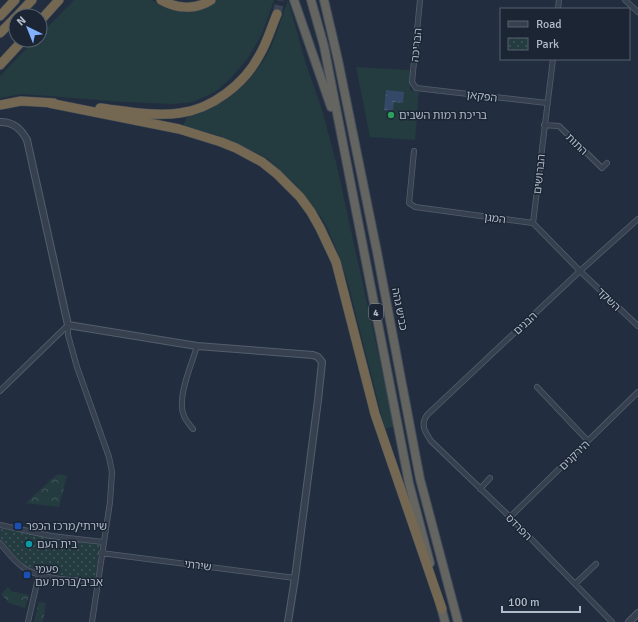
<svg xmlns="http://www.w3.org/2000/svg" width="638" height="622" font-family="Signika,'Noto Sans Hebrew',sans-serif">
  <style>
    .green { fill: #243c40 }
    .forest { fill: url(#forest-crowns) }
    .park { fill: url(#park-dots) }
    .water { fill: url(#water-ripples) }
    .lines { fill: none; stroke-linecap: round; stroke-linejoin: round }
    .motorway-tunnel { stroke: #384354; stroke-width: 9; stroke-dasharray: 9 4.5; stroke-linecap: butt }
    .minor-casing { stroke: #545e6c; stroke-width: 6 }
    .tertiary-casing { stroke: #545e6c; stroke-width: 8 }
    .trunk-casing { stroke: #414b59; stroke-width: 10 }
    .motorway-casing { stroke: #414b59; stroke-width: 10 }
    .minor { stroke: #36404e; stroke-width: 4.5 }
    .tertiary { stroke: #36404e; stroke-width: 6 }
    .trunk { stroke: #646460; stroke-width: 8 }
    .motorway { stroke: #756852; stroke-width: 9 }
    .leisure-dot { fill: #2e9e5b; stroke: #1b2533; stroke-width: 1.5 }
    .transit-dot { fill: #1a4fb4; stroke: #1b2533; stroke-width: 1.5 }
    .culture-dot { fill: #0f9aa8; stroke: #1b2533; stroke-width: 1.5 }
    .labels { text-anchor: middle; stroke-width: 3; stroke-linejoin: round; paint-order: stroke }
    .shield { fill: #1b2533; stroke: #858e9d; stroke-width: 1 }
    .shield-label { font-size: 10px; font-weight: bold; fill: #b2bbca }
    .street-label { font-size: 11px; fill: #b2bbca; stroke: #1b2533 }
    .poi-label { font-size: 11px; fill: #b2bbca; stroke: #1b2533; text-anchor: start }
  </style>
  <defs>
    <pattern id="forest-crowns" width="20" height="18" patternUnits="userSpaceOnUse"><rect width="20" height="18" fill="#243c40"/><path d="M2 6a3 3 0 1 1 6 0M12 15a3 3 0 1 1 6 0" fill="none" stroke="#41565a"/></pattern>
    <pattern id="park-dots" width="8" height="8" patternUnits="userSpaceOnUse"><rect width="8" height="8" fill="#243c40"/><path d="M2 2h.1M6 6h.1" fill="none" stroke="#41565a" stroke-width="1.8" stroke-linecap="round"/></pattern>
    <pattern id="water-ripples" width="26" height="14" patternUnits="userSpaceOnUse"><rect width="26" height="14" fill="#344967"/><path d="M2 4q2-2 4 0t4 0M15 11q2-2 4 0t4 0" fill="none" stroke="#4f617b"/></pattern>
  </defs>
  <rect width="100%" height="100%" fill="#222e3f"/>
  <path class="green" d="M74,0H152L164,7L174,10L187,11L215,0H274L262,34L248,58L230,79L215,92L193,102L174,104L124,102L22,94L0,98V76L35,40H40V35Z
    M288,0L305,61L322,110L336,162L394,426L385,429L349,287L339,256L327,227L319,214L296,185L267,158L235,142L214,134L183,126L187,117C224,108 253,82 270,49C277,34 282,16 288,0Z
    M356,67L411,70L410,90L419,92L415,140L370,137Z"/>
  <path class="forest" d="M60,474L67,476L59,507L26,503L56,475Z
    M8,587L11,591L29,595L25,608L9,603L1,594Z
    M39,602L46,603L43,622H34Z"/>
  <path class="park" d="M0,529L100,545L95,580L40,572L25,565L11,552L0,538Z"/>
  <path class="water" d="M386,90L404,92L403,103L394,102L393,111L384,110Z"/>
  <g class="lines">
    <path class="motorway-tunnel" d="M277,14L280,0"/>
    <defs>
      <path id="minor" d="M420,0L412,82L416,88L547,103
        M625,0L638,12
        M558,9L559,0
        M553,59L533,223L580,271L638,326
        M544,125L559,126L602,168L607,163
        M414,151L409,203L415,207L533,223
        M68,325V335L77,367L109,457L112,472L110,502L92,622
        M537,387L588,441
        M0,391L68,325
        M193,429C190,425 186,421 184,416C176,398 192,364 197,346
        M480,489L490,478
        M510,517L638,392
        M0,525L51,536L103,542
        M0,543C7,552 15,562 24,568C42,580 76,580 97,582
        M101,553L295,578
        M575,584L596,564
        M28,622L39,574
        M612,622L510,517L431,441C425,432 420,425 427,415L580,271L638,219"/>
      <path id="tertiary" d="M0,122C14,122 21,129 27,140L68,325L197,346L313,355L318,357L322,362L318,400L295,578L288,622
        M629,622L638,613"/>
      <path id="trunk" d="M294,0L331,107
        M311,0L324,46L409,483L430,563
        M324,0L338,60L377,252L420,479L458,622
        M440,603L445,622"/>
      <path id="motorway" d="M161,0C177,9 196,10 211,0
        M0,16L15,0
        M17,16L32,0
        M40,21L59,0
        M0,33L16,17
        M0,65L23,40
        M49,103L179,129L221,142L236,148L262,162L277,174L300,197L311,212L320,228L336,262L375,414L442,609
        M0,105L21,101L54,103
        M100,108C125,111 155,117 180,113C212,109 244,84 259,56C267,43 271,28 277,14"/>
    </defs>
    <use href="#minor" class="minor-casing"/>
    <use href="#tertiary" class="tertiary-casing"/>
    <use href="#trunk" class="trunk-casing"/>
    <use href="#motorway" class="motorway-casing"/>
    <use href="#minor" class="minor"/>
    <use href="#tertiary" class="tertiary"/>
    <use href="#trunk" class="trunk"/>
    <use href="#motorway" class="motorway"/>
  </g>
  <circle class="leisure-dot" cx="391" cy="115" r="4"/>
  <g class="transit-dot">
    <rect x="14" y="522" width="8" height="8" rx="2"/>
    <rect x="23" y="571" width="8" height="8" rx="2"/>
  </g>
  <circle class="culture-dot" cx="29" cy="544" r="4"/>
  <g class="labels">
    <rect class="shield" x="369" y="304" width="14" height="16" rx="3"/>
    <g class="shield-label">
      <text x="376" y="316">4</text>
    </g>
    <g class="street-label">
      <text transform="translate(416 45) rotate(-84)" y="4">הבריכה</text>
      <text transform="translate(482 96) rotate(7)" y="4">הפקאן</text>
      <text transform="translate(577 144) rotate(44)" y="4">התות</text>
      <text transform="translate(539 174) rotate(-84)" y="4">הברושים</text>
      <text transform="translate(495 218) rotate(7)" y="4">המגן</text>
      <text transform="translate(609 299) rotate(44)" y="4">השקד</text>
      <text transform="translate(400 309) rotate(79)" y="4">כביש גהה</text>
      <text transform="translate(525 323) rotate(-43)" y="4">הבנים</text>
      <text transform="translate(574 455) rotate(-44)" y="4">הירקנים</text>
      <text transform="translate(519 527) rotate(45)" y="4">הפרדס</text>
      <text transform="translate(198 565) rotate(7)" y="4">שירתי</text>
    </g>
    <g class="poi-label">
      <text x="399" y="119">בריכת רמות השבים</text>
      <text x="26" y="530">שירתי/מרכז הכפר</text>
      <text x="37" y="548">בית העם</text>
      <text x="35" y="573">פעמי<tspan x="35" dy="13">אביב/ברכת עם</tspan></text>
    </g>
  </g>
  <rect x="500" y="8" width="130" height="52" fill="#1b2533" stroke="#57616f"/>
  <rect x="508" y="21" width="20" height="6" fill="#36404e" stroke="#57616f"/>
  <text x="536" y="28" font-size="12" fill="#b2bbca">Road</text>
  <rect x="508" y="38" width="20" height="12" fill="url(#park-dots)" stroke="#57616f"/>
  <text x="536" y="48" font-size="12" fill="#b2bbca">Park</text>
  <g transform="translate(28 28) rotate(317)"><circle r="19" fill="#1b2533" stroke="#57616f"/>
  <path d="M0-3L7 15L0 10L-7 15Z" fill="#82b1ff"/>
  <text y="-6" font-size="11" font-weight="bold" text-anchor="middle" fill="#b2bbca">N</text>
  </g>
  <path d="M502 606v6h78v-6" fill="none" stroke="#b2bbca" stroke-width="2"/>
  <text x="508" y="606" font-size="12" fill="#b2bbca" stroke="#1b2533" stroke-width="3" paint-order="stroke">100 m</text>
</svg>
